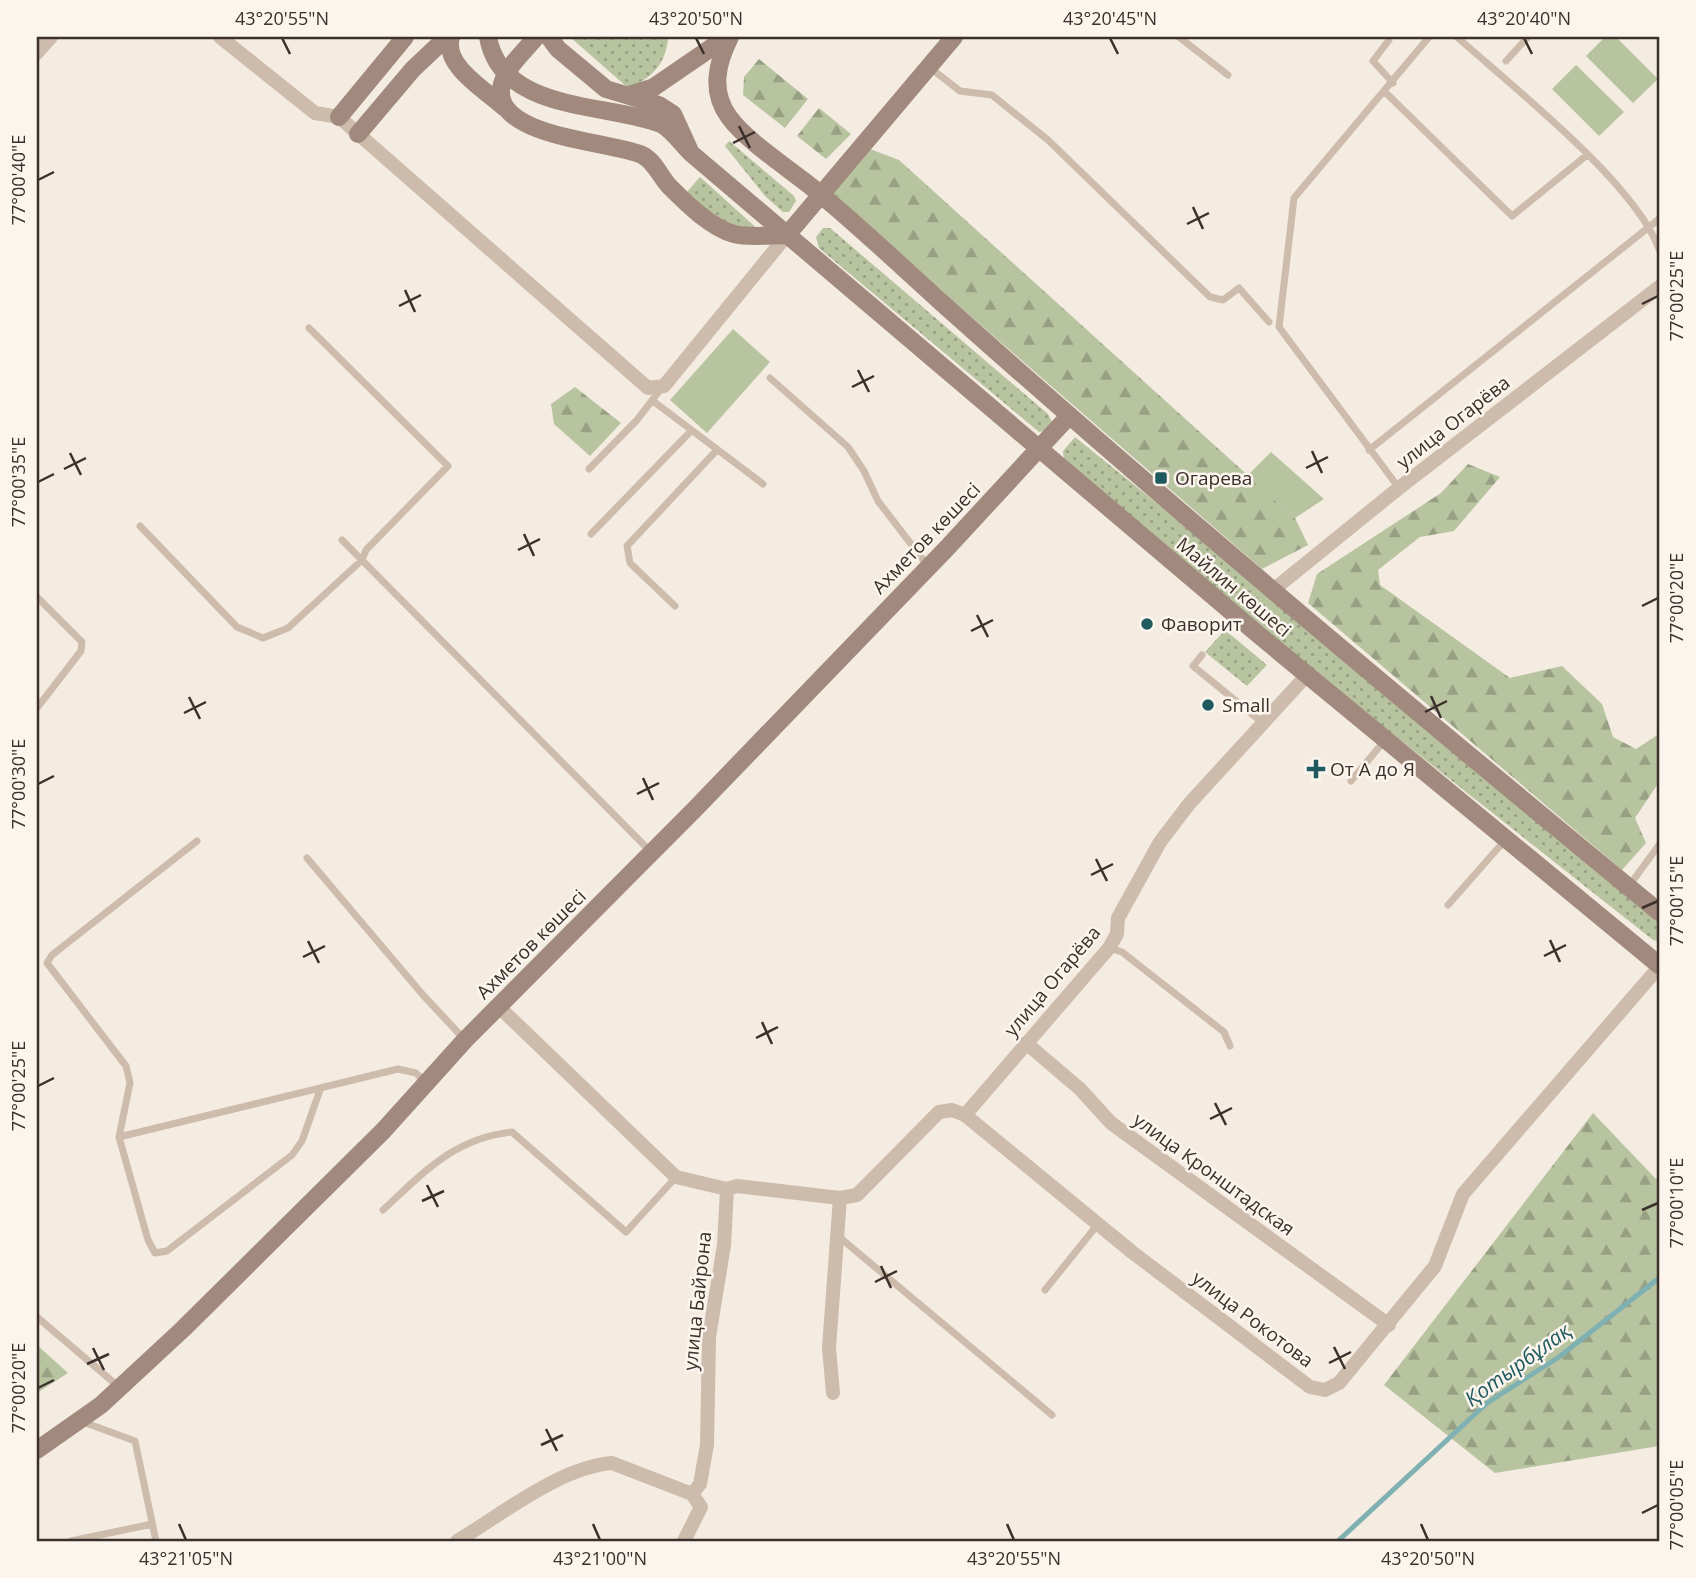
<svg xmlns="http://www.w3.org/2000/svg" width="1696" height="1578" font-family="'Open Sans',sans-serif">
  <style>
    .grass { fill: url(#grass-dots) }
    .forest { fill: url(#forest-firs) }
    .park { fill: #b8c4a0 }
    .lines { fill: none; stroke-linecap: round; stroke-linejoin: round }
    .stream { stroke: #7fb0b2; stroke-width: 5 }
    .lane { stroke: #cdbbac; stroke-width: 7 }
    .street { stroke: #cdbbac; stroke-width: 14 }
    .secondary { stroke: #a18a7d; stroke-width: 18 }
    .ticks { fill: none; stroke: #3b302b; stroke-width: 2.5 }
    .poi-dot { fill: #1f5a5e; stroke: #fbf5ee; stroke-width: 2.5 }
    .labels { text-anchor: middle; stroke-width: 5; stroke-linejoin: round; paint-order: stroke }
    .street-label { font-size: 19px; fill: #3b302b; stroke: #fbf5ee }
    .poi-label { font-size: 19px; fill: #3b302b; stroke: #fbf5ee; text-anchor: start }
    .water-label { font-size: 21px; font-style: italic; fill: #1f5a5e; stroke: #fbf5ee }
    .neatline { fill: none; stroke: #3b302b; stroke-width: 2.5 }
    .ticks-label { font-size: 18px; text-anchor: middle; fill: #3b302b }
  </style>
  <defs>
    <pattern id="grass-dots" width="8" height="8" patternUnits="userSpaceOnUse" patternTransform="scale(1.75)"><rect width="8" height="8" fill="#b8c4a0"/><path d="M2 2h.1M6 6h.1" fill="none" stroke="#97a083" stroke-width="1.8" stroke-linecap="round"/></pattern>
    <pattern id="forest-firs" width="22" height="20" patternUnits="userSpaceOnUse" patternTransform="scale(1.75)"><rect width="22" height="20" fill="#b8c4a0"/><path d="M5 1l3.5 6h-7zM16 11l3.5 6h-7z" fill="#97a083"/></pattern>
  </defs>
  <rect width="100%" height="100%" fill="#f4ebe1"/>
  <path class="grass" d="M570,37H668C667,62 651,81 627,87Z
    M729,141L794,196L796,201L789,212H783L765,196L725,146Z
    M700,177L761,232L725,225L686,193Z
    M823,228H830L1048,414L1053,424L1049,430L1039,432L819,248L816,237Z
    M1075,437L1322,637L1659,916V941L1653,940L1274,640L1064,460L1063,451Z
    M1225,630L1267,665L1247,686L1205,652Z"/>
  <path class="forest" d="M759,59L808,99L785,128L743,95L744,77Z
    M819,108L851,134L826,159L797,136Z
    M870,149L899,160L1295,518L1308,545L1262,569L831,195Z
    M575,387L621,423L590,456L554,424L551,404Z
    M1468,464L1500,477L1454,531L1420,537L1378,570L1380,585L1510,678L1562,666L1602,704L1613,737L1636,749L1659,734V782L1635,818L1646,843L1622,870L1308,603L1317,574L1441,493Z
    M1593,1113L1656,1179L1659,1174V1446L1495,1473L1384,1385Z
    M37,1345L68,1373L37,1393Z"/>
  <path class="park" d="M1605,37H1616L1658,79L1633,103L1586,56Z
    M1576,65L1624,112L1599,136L1552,89Z
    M733,329L770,362L707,433L670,400Z
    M1271,452L1324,499L1295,518L1247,476Z"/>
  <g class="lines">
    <path class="stream" d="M1338,1541L1487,1403L1559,1357L1659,1278"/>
    <path class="lane" d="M1179,37L1228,75
      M1457,37C1513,87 1635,183 1659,249
      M1389,40L1373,61L1393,83
      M1506,61L1528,37
      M929,67L960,91L992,95L1048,140L1210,297L1223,300L1239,288L1269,322
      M1385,92L1512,216L1587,155
      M770,378L848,447L864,471L878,501L928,566
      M653,401L763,484
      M1369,450L1659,219
      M589,469L637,420L663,386
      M1399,488L1279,327L1294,198L1429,37
      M140,526L237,627L263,638L288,628L362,560L366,550L448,466L309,328
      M591,534L690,432
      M342,540L651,852
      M37,597L82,642L81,651L37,708
      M675,606L630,563L627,546L716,451
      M1202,655L1193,666L1263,723
      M1351,781L1385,740
      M197,841L52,955L47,963L126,1066L130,1083L119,1137L148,1240L155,1253L167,1251L292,1155L302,1141L320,1090
      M307,858L423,995L465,1040
      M1629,886L1659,845
      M1448,905L1506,839
      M1109,948L1122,952L1224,1032L1230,1046
      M119,1137L398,1069L416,1073L426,1083
      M383,1210C423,1173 454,1138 512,1132L626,1232L676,1177
      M838,1236L1052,1415
      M1045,1290L1098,1224
      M37,1317L119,1387
      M83,1422L135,1441L156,1541
      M71,1541L152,1524"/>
    <path class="street" d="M220,37L315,113L339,117L648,388L664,386L787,235
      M37,53L51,37
      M1273,590L1399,488L1659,287
      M1026,1043L1080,1089L1111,1123L1389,1325
      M965,1115L1132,1252L1310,1387L1325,1390L1339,1383L1435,1266L1463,1194L1659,967
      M727,1189L737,1186L840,1198L857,1195L939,1112L952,1110L965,1115L1109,948L1117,934L1118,918L1160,842L1189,804L1307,675
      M833,1393L829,1348L840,1198
      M457,1541C501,1515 560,1467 612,1463L692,1494L700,1484L707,1445L709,1337L724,1245L727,1189L676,1177L498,1006
      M684,1541L701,1507L692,1494"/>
    <path class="secondary" d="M451,37C442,66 487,91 505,108
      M488,37C501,113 609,103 661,124C672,129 683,146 692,154L1260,636L1659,965
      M536,37C525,51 507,66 502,84C488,138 612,141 642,155C655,161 660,177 670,187C686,203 711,228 734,234C750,238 771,235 787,235
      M549,37L558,49L606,89L659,105L673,114L689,149
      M730,37C717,63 710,91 729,117C746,141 791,170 814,189C858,225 900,265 942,303C1176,512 1417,713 1659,912
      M629,95L654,87L727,37
      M339,117L405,37
      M358,134L413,69L447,37
      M787,235L954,37
      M37,1450L101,1405L183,1329L383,1131L465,1040L694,810L947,548L1069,416"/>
  </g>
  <path class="ticks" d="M282,38L290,54M696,38L704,54M1110,38L1118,54M1524,38L1532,54M739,126L750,148M733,143L755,132M38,180L54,172M1193,207L1203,229M1187,224L1209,213M405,290L415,312M1642,304L1658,296M399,306L421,295M858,370L869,392M852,387L874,376M1312,451L1322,473M70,453L81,475M1306,468L1328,457M64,469L86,458M38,482L54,474M524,534L534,556M518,550L540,539M1642,606L1658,598M977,615L988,637M971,631L993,620M1431,696L1441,718M189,697L200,719M1425,712L1447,701M184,713L206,702M643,778L653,800M38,784L54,776M637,794L659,783M1096,859L1107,881M1091,875L1113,864M1642,908L1658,901M1550,940L1560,962M308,941L319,963M1544,956L1566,945M303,957L325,946M762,1022L772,1044M756,1038L778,1027M38,1086L54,1078M1215,1103L1226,1125M1210,1119L1232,1108M427,1185L438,1207M422,1201L444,1191M1642,1210L1658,1203M881,1266L891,1288M875,1282L897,1271M1334,1347L1345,1369M93,1348L104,1370M1329,1363L1351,1352M87,1364L109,1354M38,1388L54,1380M546,1429L557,1451M541,1445L563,1435M1642,1513L1658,1505M179,1524L186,1540M593,1524L600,1540M1007,1524L1014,1540M1421,1524L1428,1540"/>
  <g class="poi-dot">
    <rect x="1154" y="471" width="14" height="14" rx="3.5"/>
    <circle cx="1147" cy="624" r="7"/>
    <circle cx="1208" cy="705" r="7"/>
    <path d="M1312.5 758.5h7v7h7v7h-7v7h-7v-7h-7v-7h7z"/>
  </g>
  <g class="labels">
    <g class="street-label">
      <text transform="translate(1453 422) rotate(-38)" y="7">улица Огарёва</text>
      <text transform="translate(926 538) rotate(-46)" y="7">Ахметов көшесі</text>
      <text transform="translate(1234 587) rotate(40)" y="7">Майлин көшесі</text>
      <text transform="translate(531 944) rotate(-45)" y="7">Ахметов көшесі</text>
      <text transform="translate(1052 981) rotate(-50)" y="7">улица Огарёва</text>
      <text transform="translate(1214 1174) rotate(36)" y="7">улица Кронштадская</text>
      <text transform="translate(697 1301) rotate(-84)" y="7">улица Байрона</text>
      <text transform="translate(1253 1319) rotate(37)" y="7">улица Рокотова</text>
    </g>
    <g class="poi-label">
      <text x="1175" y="485">Огарева</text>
      <text x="1161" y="631">Фаворит</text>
      <text x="1222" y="712">Small</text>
      <text x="1330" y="776">От А до Я</text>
    </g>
    <g class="water-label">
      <text transform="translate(1518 1365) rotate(-36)" y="7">Қотырбұлақ</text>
    </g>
  </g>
  <rect width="1696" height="1578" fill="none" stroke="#fbf5ee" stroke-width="77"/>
  <rect x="38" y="38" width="1620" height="1502" class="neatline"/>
  <g class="ticks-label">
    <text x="282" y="25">43°20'55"N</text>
    <text x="696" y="25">43°20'50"N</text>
    <text x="1110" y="25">43°20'45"N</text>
    <text x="1524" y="25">43°20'40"N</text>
    <text transform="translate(19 180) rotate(-90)" y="6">77°00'40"E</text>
    <text transform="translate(1677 296) rotate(-90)" y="6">77°00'25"E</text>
    <text transform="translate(19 482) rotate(-90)" y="6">77°00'35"E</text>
    <text transform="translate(1677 598) rotate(-90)" y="6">77°00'20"E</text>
    <text transform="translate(19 784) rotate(-90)" y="6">77°00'30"E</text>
    <text transform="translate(1677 901) rotate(-90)" y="6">77°00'15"E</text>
    <text transform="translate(19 1086) rotate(-90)" y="6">77°00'25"E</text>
    <text transform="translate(1677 1203) rotate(-90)" y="6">77°00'10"E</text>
    <text transform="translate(19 1388) rotate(-90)" y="6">77°00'20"E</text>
    <text transform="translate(1677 1505) rotate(-90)" y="6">77°00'05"E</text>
    <text x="186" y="1565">43°21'05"N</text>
    <text x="600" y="1565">43°21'00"N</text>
    <text x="1014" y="1565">43°20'55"N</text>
    <text x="1428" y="1565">43°20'50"N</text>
  </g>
</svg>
